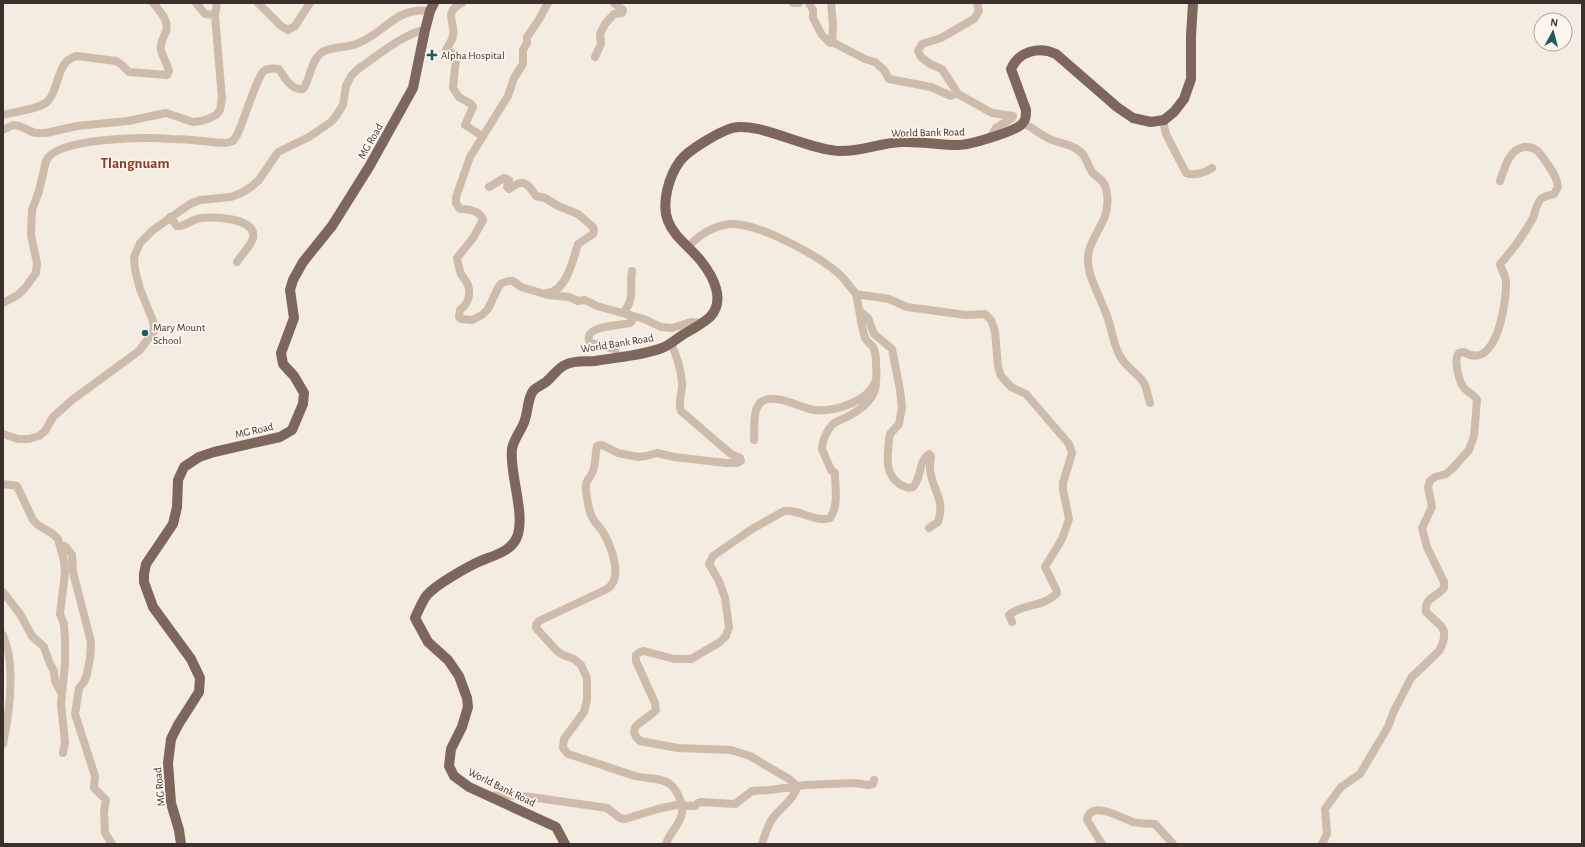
<svg xmlns="http://www.w3.org/2000/svg" width="1585" height="847" font-family="'Alegreya Sans',sans-serif">
  <style>
    .lines { fill: none; stroke-linecap: round; stroke-linejoin: round }
    .minor { stroke: #cdbbac; stroke-width: 8 }
    .major { stroke: #7d675c; stroke-width: 10 }
    .poi-dot { fill: #1f5a5e; stroke: #fbf5ee; stroke-width: 1.5 }
    .labels { text-anchor: middle; stroke-width: 3.5; stroke-linejoin: round; paint-order: stroke }
    .poi-label { font-size: 11px; fill: #3b302b; stroke: #fbf5ee; text-anchor: start }
    .street-label { font-size: 11px; fill: #3b302b; stroke: #fbf5ee }
    .district-label { font-size: 15px; font-weight: bold; fill: #8c3b22; stroke: #fbf5ee }
  </style>
  <rect width="100%" height="100%" fill="#f4ebe1"/>
  <g class="lines">
    <path class="minor" d="M196,3L205,14L215,15
      M258,3L281,26L288,30L295,26L310,3
      M462,3C442,13 456,22 453,36C452,42 448,45 446,50L454,54L456,58L453,88L459,97L471,104L473,107L465,125L482,136
      M548,3L538,21L527,37V43L523,50V64L514,78L508,96L470,157L456,197V203L460,209C469,209 480,210 483,220L473,238L457,258C458,263 459,269 461,274C463,277 466,281 468,285C471,295 468,304 460,310L459,317L461,319L472,320L482,315L488,309L499,286L502,283L509,281H513L521,287L548,295L569,297L578,301L585,300L597,306L644,319L661,327L672,328L691,322L702,323
      M793,3H799
      M809,3L813,10V18L822,35L830,43L832,42L833,26L831,3
      M977,3L979,11L974,19L941,38L922,44L918,51L921,57L930,64L942,69L958,94L992,113L1013,116L1012,118L996,128L990,137
      M832,42L865,59L875,62L884,70L889,79L931,87L951,96L957,93
      M595,57L601,44L600,34L605,24L614,14L622,13L623,10L614,3
      M3,115C13,112 41,109 48,101C60,88 56,60 77,56L116,61L122,65L129,72L167,75L169,71C167,64 163,57 161,50C160,45 163,38 165,34C171,23 160,11 153,3
      M1164,120V125L1166,134L1186,173C1193,176 1205,173 1212,168
      M1024,123C1032,128 1041,135 1050,139C1058,143 1067,143 1075,148C1088,156 1085,161 1092,172C1095,176 1100,178 1103,182C1110,193 1108,213 1102,223C1092,243 1084,251 1090,274C1095,289 1102,302 1107,316C1112,329 1113,344 1120,356C1126,368 1139,374 1144,383C1147,389 1148,397 1150,403
      M3,130L13,125L19,126L35,133H46L77,126L128,121L166,113L193,122L201,121L208,119L216,115L220,110L222,99L215,15L217,3
      M489,187L504,178L509,180L507,187L509,189C524,178 526,182 536,196L545,198L558,206L578,214L593,227L594,230L593,234L578,244C573,260 566,292 547,293
      M170,217L177,226H181C188,224 193,219 201,218C213,216 257,218 253,238C251,246 241,255 237,262
      M688,247C699,235 713,226 730,224C757,222 817,255 838,273C844,278 850,287 856,294L889,299L907,307L966,315L985,314L991,320L995,331L998,367L1001,376L1011,387L1026,394L1069,444L1072,453L1063,483V490L1069,519L1062,539L1045,567L1056,589L1057,593C1045,607 1021,604 1009,615L1012,622
      M3,303L18,295L25,288L36,273L37,263L31,235L32,210L39,191L46,161C56,137 147,137 172,139C190,139 208,142 226,143L233,141L237,135C243,124 257,76 264,71C268,68 273,68 279,69C284,77 292,91 303,89C311,78 310,62 321,53C327,47 347,48 356,44C385,34 395,6 430,11
      M860,311L868,318L874,334L892,349L900,390L902,407L899,424L890,434L889,439C888,456 883,474 901,485C905,487 908,489 913,487C922,478 918,461 929,454L931,456C930,462 929,469 931,475C935,494 945,501 938,522L929,528
      M623,313C636,297 629,289 632,271
      M616,357L615,349L590,343C581,325 620,326 630,323L632,321L630,315
      M3,434L18,439H29L39,436L45,431L53,417L72,400L139,351L154,331L153,321L140,289L135,270L134,257L140,243L153,230L190,204L200,200L231,197L241,193L251,187L259,180L278,152L309,137L331,122L336,116L343,105L346,86L351,76L358,69C376,57 404,33 425,30
      M754,440C755,430 752,409 761,402C774,392 801,408 814,410C834,412 869,402 876,380C877,376 876,367 876,362C876,358 875,351 873,347C871,344 867,342 865,338C861,324 859,308 856,294
      M3,484L17,486L33,520L38,525L53,534L58,539L64,561L65,573L60,614L64,624L65,639V664L61,704L65,742L63,753
      M60,546H65L72,555L73,572L91,642L90,658L87,674L84,682L79,688L75,714L95,776L94,788L106,800L104,812L105,833L112,844
      M3,592L20,614L32,636L44,647L50,664L54,671L55,681L62,694
      M3,635C5,642 8,649 9,656C13,685 9,715 3,744
      M488,796L503,795L531,797L607,808L620,818L625,819L661,808L677,805L695,806L698,803L701,802L735,804L752,791L770,790L805,785L855,783L868,785L873,784L874,780
      M666,844C669,832 681,825 682,812C683,803 677,790 670,784C661,777 646,779 635,776C613,769 591,761 568,754L563,748L564,739L584,712L587,700V678L581,665L574,659L563,655L557,651L536,628V625L539,621L607,589C624,578 611,546 603,532C600,527 595,523 592,517C588,509 587,499 586,490C585,478 590,480 593,471C596,463 595,454 597,446L602,445L618,453L638,457L646,456L657,453L674,457L726,463H737L741,461L740,458L731,454L681,411C677,403 683,392 682,383C681,370 677,356 671,344
      M762,844C765,835 767,826 773,818C780,808 795,799 797,786L789,779L750,756L731,750L678,748L640,741C623,726 648,720 656,710L655,703L636,661V655L640,652L644,651L674,659H691L720,642L726,636L729,627L725,598L719,581L709,564L713,556L752,529L784,511C799,509 816,523 830,518C839,506 835,487 835,473L831,470L822,449C822,441 827,430 833,424C837,421 843,419 847,417C862,409 877,398 876,380
      M1102,844L1087,820C1090,799 1122,818 1133,822C1140,824 1148,823 1155,824L1173,844
      M1322,844L1327,834L1325,809L1341,787L1360,774L1388,727L1393,713L1411,678L1439,651L1442,645L1444,638V631L1441,626L1426,612C1424,597 1437,597 1444,588V582L1427,547L1422,528L1432,507L1428,487L1430,481L1435,477L1446,474L1453,468L1469,450L1474,436L1477,400C1474,394 1470,394 1465,389C1459,383 1453,359 1459,353L1464,352C1496,372 1506,304 1506,285C1507,277 1502,272 1500,264C1512,251 1524,234 1533,218C1535,212 1537,202 1542,198C1546,196 1551,195 1554,194L1558,187C1557,177 1551,169 1546,162C1540,153 1536,146 1524,147C1508,150 1505,168 1500,181"/>
    <path class="major" d="M181,844L179,830L171,803L168,763L171,739L178,725L199,692L200,678L191,659L153,607L144,582V574L146,564L173,524L177,507L178,480L184,467L199,457L214,452L280,437L292,430L303,404L304,393L294,376L283,364L281,353L294,318L290,290L293,280L303,262L332,226L369,167L413,88L425,30L430,11L434,3
      M565,844L556,827L469,787L454,776L449,766L451,749L462,727L468,707L467,698L459,676L448,660L428,642L415,618C418,612 422,601 427,595C436,585 462,570 474,564C489,556 510,554 517,537C526,514 509,473 512,449C514,437 524,428 526,416C528,408 528,398 533,391C536,387 542,385 546,382C552,377 558,368 565,365C574,360 585,362 595,361C617,357 641,356 662,348C670,345 676,339 684,334C693,329 702,324 710,317C726,300 713,276 701,261C690,247 674,237 668,221C661,203 669,176 680,161C688,150 719,132 732,128C758,121 808,150 839,151C859,152 880,143 901,142C920,141 939,145 958,145C969,145 1014,132 1022,124C1026,120 1026,116 1026,110L1011,69C1019,51 1039,46 1056,54L1117,107L1133,118L1151,122L1164,120L1174,112L1184,99L1191,79V36L1193,3"/>
  </g>
  <g class="poi-dot">
    <path d="M430 49h4v4h4v4h-4v4h-4v-4h-4v-4h4z"/>
    <circle cx="145" cy="333" r="4"/>
  </g>
  <g class="labels">
    <g class="poi-label">
      <text x="441" y="59">Alpha Hospital</text>
      <text x="153" y="331">Mary Mount<tspan x="153" dy="13">School</tspan></text>
    </g>
    <g class="street-label">
      <text transform="translate(928 132) rotate(-1)" y="4">World Bank Road</text>
      <text transform="translate(370 141) rotate(-60)" y="4">MG Road</text>
      <text transform="translate(617 343) rotate(-9)" y="4">World Bank Road</text>
      <text transform="translate(254 430) rotate(-13)" y="4">MG Road</text>
      <text transform="translate(159 787) rotate(-96)" y="4">MG Road</text>
      <text transform="translate(502 787) rotate(26)" y="4">World Bank Road</text>
    </g>
    <g class="district-label">
      <text x="135" y="168">Tlangnuam</text>
    </g>
  </g>
  <rect width="1585" height="847" fill="none" stroke="#3b302b" stroke-width="8"/>
  <g transform="translate(1553 32) rotate(7)"><circle r="19" fill="#fbf5ee" stroke="#aea6a0"/>
  <path d="M0-3L7 15L0 10L-7 15Z" fill="#1f5a5e"/>
  <text y="-6" font-size="11" font-weight="bold" text-anchor="middle" fill="#3b302b">N</text>
  </g>
</svg>
